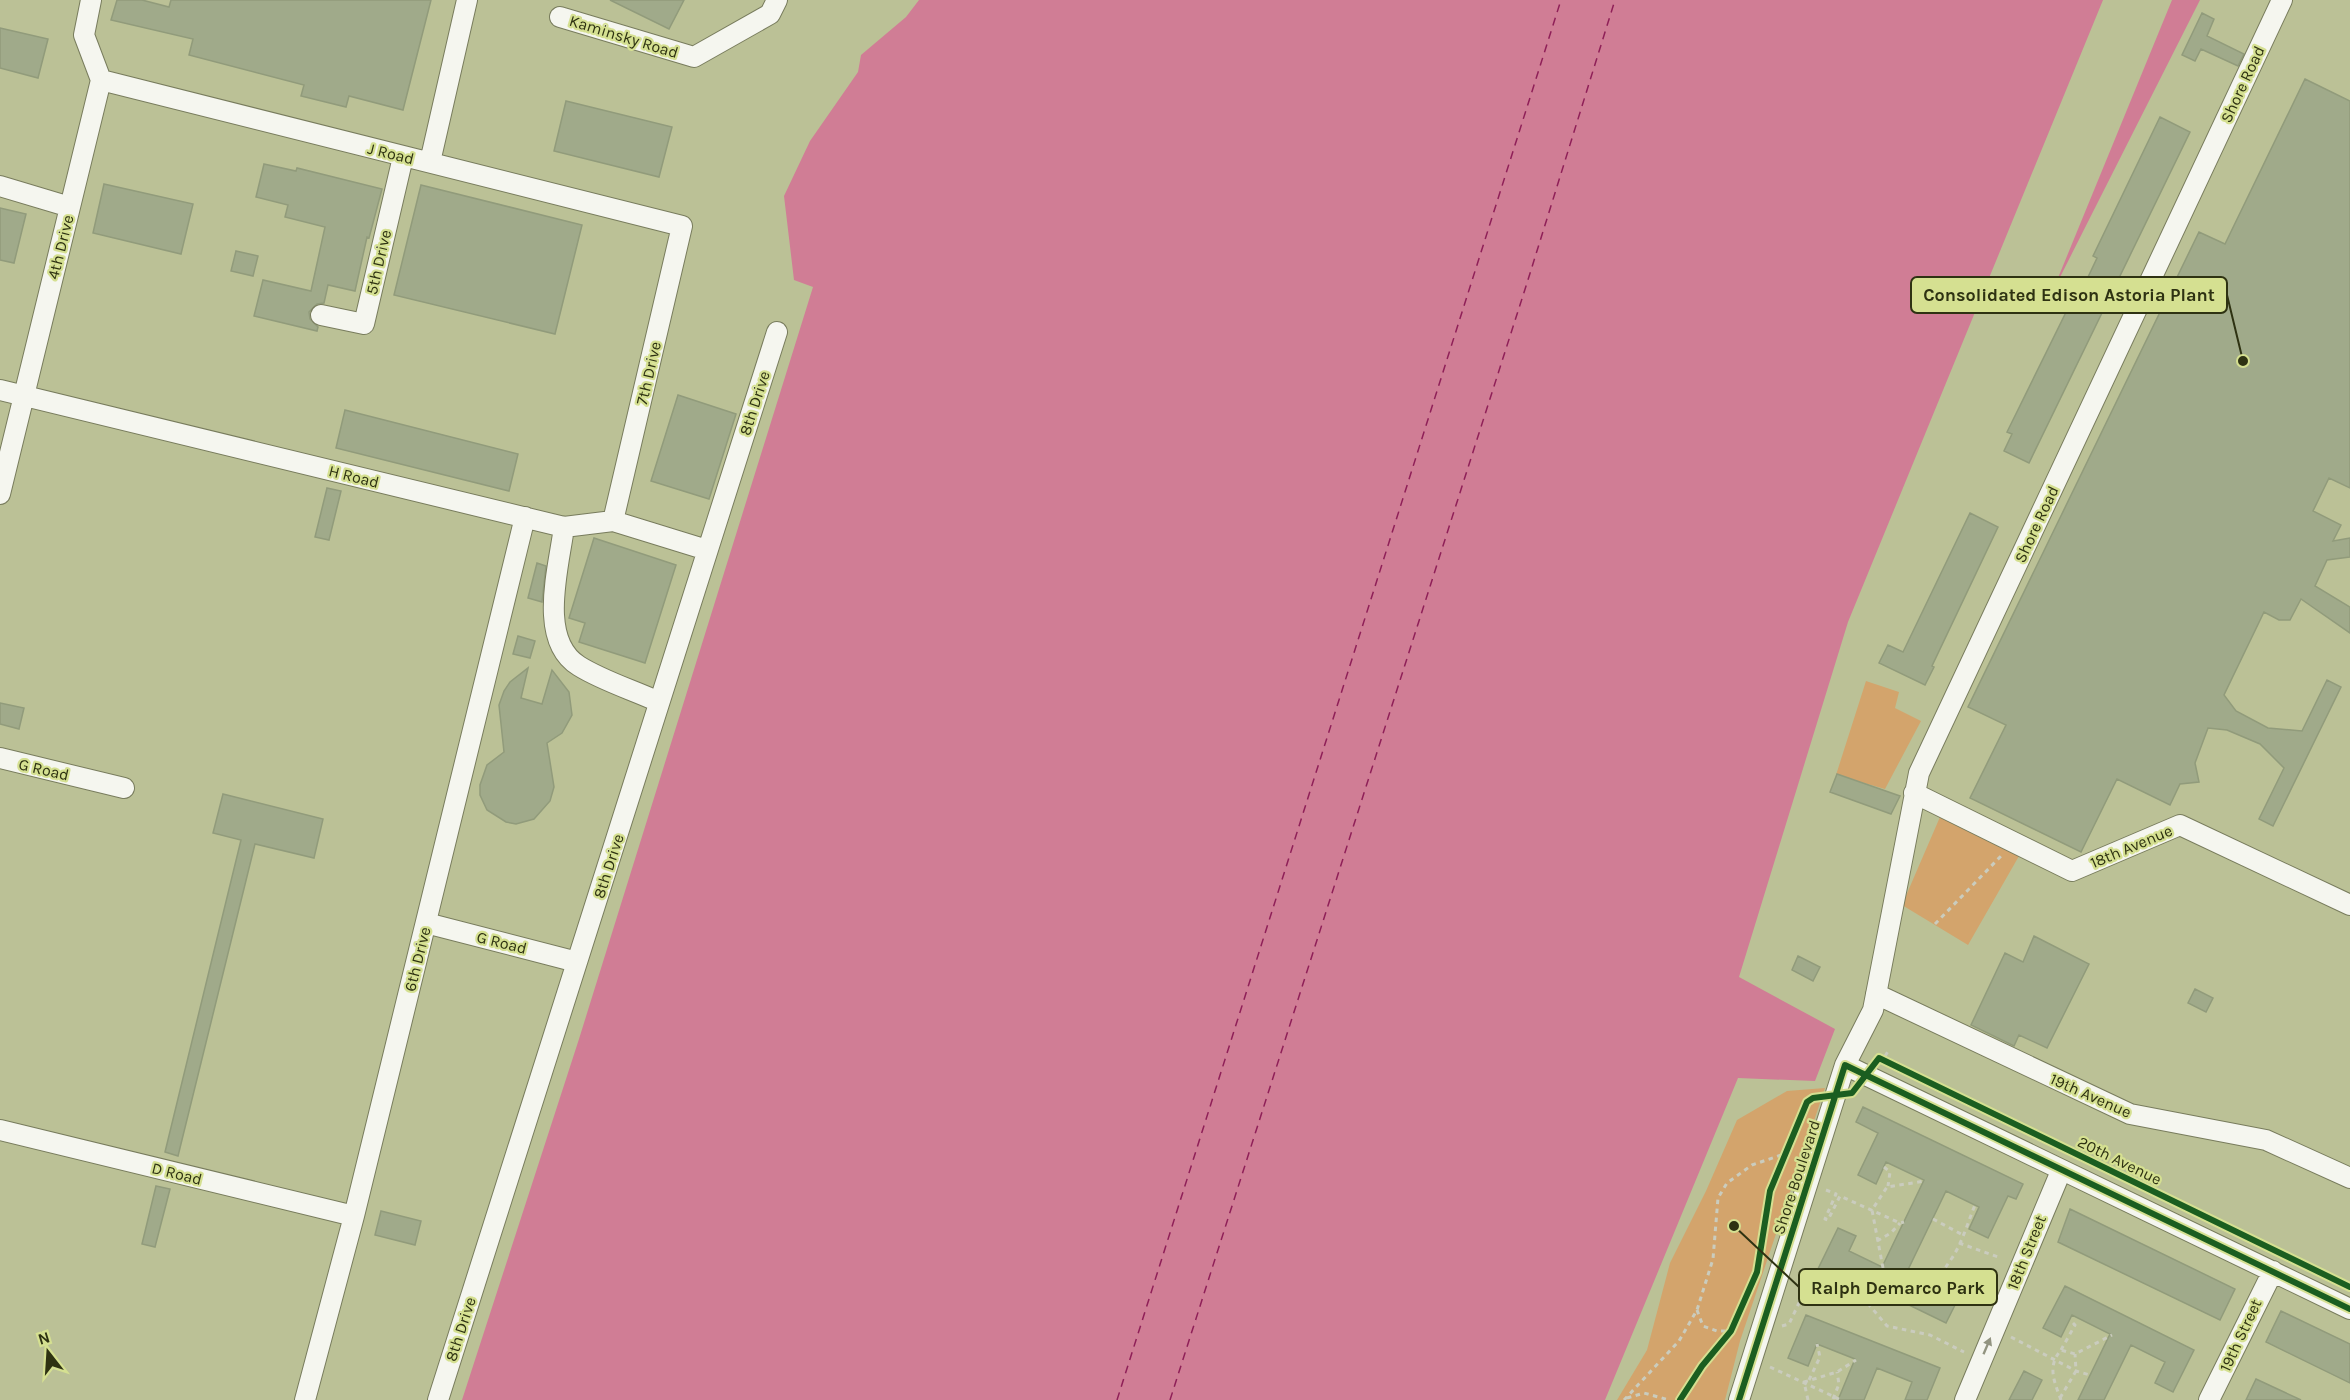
<svg xmlns="http://www.w3.org/2000/svg" width="2350" height="1400" font-family="Karla,sans-serif">
  <style>
    .green { fill: #d3a46c }
    .water { fill: #d07d95 }
    .lines { fill: none; stroke-linecap: round; stroke-linejoin: round }
    .ferry { stroke: #8f2058; stroke-width: 1.5; stroke-dasharray: 8 6; stroke-linecap: butt }
    .building { fill: #a0aa8a; stroke: #919b7b; stroke-width: 1.5 }
    .minor-casing { stroke: #787c5d; stroke-width: 22 }
    .path { stroke: #caccbe; stroke-width: 3; stroke-dasharray: 4.5 4.5; stroke-linecap: butt }
    .minor { stroke: #f5f6ef; stroke-width: 20 }
    .cycleway-casing { stroke: #d5e091; stroke-width: 10 }
    .cycleway { stroke: #1b5e20; stroke-width: 6 }
    .oneway { fill: #929480 }
    .labels { text-anchor: middle; stroke-width: 4.5; stroke-linejoin: round; paint-order: stroke }
    .street-label { font-size: 16px; fill: #2e3212; stroke: #d5e091 }
    .leader { fill: none; stroke: #2e3212; stroke-width: 2 }
    .callout-dot { fill: #2e3212; stroke: #d5e091; stroke-width: 2 }
    .callout { fill: #d5e091; stroke: #2e3212; stroke-width: 2 }
    .callout-label { font-size: 18px; text-anchor: middle; font-weight: bold; fill: #2e3212 }
  </style>
  <rect width="100%" height="100%" fill="#bbc196"/>
  <path class="green" d="M1866,681L1899,692L1895,708L1921,721L1885,789L1836,775Z
    M1940,817L2019,856L1968,945L1902,905Z
    M1825,1088L1740,1341L1725,1400H1617L1647,1350L1670,1263L1706,1191L1737,1120L1787,1091Z"/>
  <path class="water" d="M919,0H2103L1848,622L1739,977L1835,1029L1815,1081L1738,1078L1605,1400H462L579,1039L813,287L794,280L784,196L810,141L858,72L861,55L906,17Z
    M2172,0H2200L2051,295Z"/>
  <g class="lines">
    <path class="ferry" d="M1117,1400L1561,0
      M1170,1400L1527,283L1615,0"/>
  </g>
  <path class="building" d="M117,0H142L169,7L171,0H431L403,110L349,96L346,107L301,96L304,85L189,55L193,39L111,20Z
    M610,0H684L669,29Z
    M2202,13L2214,19L2207,36L2244,54L2238,66L2201,49L2195,61L2182,55Z
    M0,28L48,39L38,78L0,68Z
    M2305,79L2350,101V488L2329,478L2313,511L2341,525L2333,541L2350,538V557L2327,560L2315,586L2350,607V633L2301,599L2290,620H2279L2264,612L2224,695L2236,711L2268,728L2302,731L2327,680L2341,687L2273,826L2259,819L2284,768L2260,744L2227,730L2208,728L2195,763L2199,782L2180,784L2170,805L2117,779L2081,852L1970,798L2006,725L1968,707L2199,232L2225,244Z
    M566,101L672,127L659,177L554,151Z
    M2160,117L2190,132L2029,463L2004,451L2012,434L2007,432L2075,294L2079,296L2097,258L2093,256Z
    M264,164L296,171L297,168L382,189L369,238L367,237L355,291L328,285L324,303L317,304L309,312L310,319L318,327L317,331L254,316L263,280L311,291L325,227L285,217L288,205L256,197Z
    M104,184L193,204L181,254L93,233Z
    M421,185L582,225L555,334L394,295Z
    M0,208L26,214L14,263L0,260Z
    M236,251L258,256L253,276L231,271Z
    M678,395L736,414L709,499L651,481Z
    M345,410L518,454L509,491L336,448Z
    M327,488L341,491L329,540L315,537Z
    M1970,513L1998,527L1932,666L1934,667L1925,685L1879,663L1888,645L1903,652Z
    M594,538L676,565L645,663L579,642L585,623L569,618Z
    M537,563L546,566L542,602L528,598Z
    M518,636L535,641L530,658L513,654Z
    M528,668L521,698L542,704L552,670L569,692L572,715L562,733L547,743L554,787L550,801L534,819L516,824L506,822L487,810L480,795V785L487,765L504,752L499,705L504,691L510,682Z
    M0,703L24,708L19,729L0,724Z
    M1837,774L1900,796L1891,814L1830,792Z
    M223,794L323,819L314,858L255,844L178,1156L165,1152L241,840L213,833Z
    M2034,936L2089,964L2047,1048L2019,1035L2014,1046L1971,1025L2005,953L2023,962Z
    M1798,956L1820,967L1813,981L1792,970Z
    M2195,989L2213,998L2206,1012L2188,1003Z
    M1863,1107L2023,1184L2016,1199L2008,1196L1988,1238L1969,1229L1979,1207L1946,1191L1904,1278L1938,1293L1948,1272L1967,1281L1946,1323L1903,1302L1904,1299L1840,1271L1832,1286L1814,1277L1838,1228L1856,1236L1849,1251L1882,1267L1924,1180L1886,1162L1876,1184L1858,1175L1878,1133L1856,1122Z
    M156,1186L170,1189L155,1247L142,1244Z
    M2070,1209L2235,1289L2220,1320L2058,1242Z
    M381,1211L421,1221L415,1245L375,1235Z
    M2065,1286L2194,1350L2173,1392L2155,1383L2165,1362L2131,1345L2104,1400H2078L2110,1334L2072,1315L2061,1337L2043,1328Z
    M2281,1311L2350,1344V1383L2266,1342Z
    M1806,1315L1940,1368L1927,1400H1905L1912,1382L1877,1368L1864,1400H1838L1855,1359L1817,1344L1808,1366L1788,1358Z
    M2024,1371L2042,1380L2032,1400H2009Z
    M2256,1379L2301,1400H2246Z"/>
  <g class="lines">
    <defs>
      <path id="minor" d="M560,17L694,57L770,14L777,0
        M101,80L682,226L613,521
        M430,162L467,0
        M0,186L70,207
        M321,315L364,324L403,157
        M0,390L564,527L613,521L707,550
        M0,494L101,80L84,35L91,0
        M564,527C559,567 537,640 579,666C603,681 633,690 659,702
        M0,758L124,788
        M1914,793L2072,871L2180,825L2350,905
        M426,923L577,962
        M1876,994L2130,1114L2266,1140L2350,1178
        M1845,1065L2350,1309
        M0,1130L354,1216
        M305,1400L354,1216L525,517
        M438,1400L777,332
        M1739,1400L1845,1065L1873,1010L1919,773L2282,0
        M1965,1400L2061,1171
        M2209,1400L2273,1271"/>
    </defs>
    <use href="#minor" class="minor-casing"/>
    <path class="path" d="M1935,924L2001,856
      M1885,1056L1889,1050
      M1884,1167L1890,1172L1888,1186
      M1826,1190L1836,1194L1825,1219L1828,1220L1840,1196L1900,1223L1904,1222
      M1933,1219L1963,1235
      M1877,1241L1891,1233L1900,1223
      M1959,1243L2001,1258
      M1883,1268L1872,1210L1887,1187L1925,1181
      M1933,1291C1939,1276 1943,1271 1952,1258C1962,1243 1968,1222 1975,1205
      M1697,1310L1703,1326L1717,1331H1731
      M1782,1326L1789,1324L1807,1286L1812,1284L1829,1292L1833,1298L1865,1300L1887,1326L1930,1335L1964,1352
      M2011,1337L2076,1371L2090,1375
      M2061,1350L2075,1325L2070,1320
      M1770,1367L1839,1399
      M1809,1380L1820,1357L1817,1344
      M1627,1398L1644,1393L1669,1400
      M2060,1398L2076,1371L2075,1354
      M1833,1399L1839,1384L1837,1372
      M1624,1400L1679,1341L1697,1310L1713,1259L1718,1198L1727,1183L1752,1165L1784,1154
      M1808,1400L1804,1382L1837,1372L1856,1360
      M2061,1400C2054,1381 2047,1366 2061,1350L2075,1354L2112,1335"/>
    <use href="#minor" class="minor"/>
    <defs>
      <path id="cycleway" d="M1680,1400L1702,1366L1731,1331L1757,1272L1770,1191L1807,1102L1813,1098L1852,1093L1879,1058L2350,1287
        M1739,1400L1845,1065L2350,1309"/>
    </defs>
    <use href="#cycleway" class="cycleway-casing"/>
    <use href="#cycleway" class="cycleway"/>
  </g>
  <defs><path id="oneway-solid" d="M-6-.8H1V-3.2L6.5 0L1 3.2V.8H-6Z" transform="scale(1.5)"/></defs>
  <use class="oneway" href="#oneway-solid" transform="translate(1987 1346) rotate(-67)"/>
  <g class="labels">
    <g class="street-label">
      <text transform="translate(624 36) rotate(17)" y="6">Kaminsky Road</text>
      <text transform="translate(2242 84) rotate(-65)" y="6">Shore Road</text>
      <text transform="translate(391 153) rotate(14)" y="6">J Road</text>
      <text transform="translate(60 247) rotate(-76)" y="6">4th Drive</text>
      <text transform="translate(378 262) rotate(-77)" y="6">5th Drive</text>
      <text transform="translate(648 373) rotate(-77)" y="6">7th Drive</text>
      <text transform="translate(754 403) rotate(-72)" y="6">8th Drive</text>
      <text transform="translate(354 476) rotate(14)" y="6">H Road</text>
      <text transform="translate(2036 524) rotate(-65)" y="6">Shore Road</text>
      <text transform="translate(44 769) rotate(13)" y="6">G Road</text>
      <text transform="translate(2131 846) rotate(-23)" y="6">18th Avenue</text>
      <text transform="translate(608 866) rotate(-72)" y="6">8th Drive</text>
      <text transform="translate(502 942) rotate(14)" y="6">G Road</text>
      <text transform="translate(417 959) rotate(-76)" y="6">6th Drive</text>
      <text transform="translate(2091 1095) rotate(24)" y="6">19th Avenue</text>
      <text transform="translate(2120 1160) rotate(26)" y="6">20th Avenue</text>
      <text transform="translate(177 1173) rotate(14)" y="6">D Road</text>
      <text transform="translate(1796 1177) rotate(-72)" y="6">Shore Boulevard</text>
      <text transform="translate(2026 1252) rotate(-68)" y="6">18th Street</text>
      <text transform="translate(460 1329) rotate(-72)" y="6">8th Drive</text>
      <text transform="translate(2240 1335) rotate(-65)" y="6">19th Street</text>
    </g>
  </g>
  <path class="leader" d="M2243 361L2227 295M1734 1226L1799 1287"/>
  <g class="callout-dot">
    <circle cx="2243" cy="361" r="6"/>
    <circle cx="1734" cy="1226" r="6"/>
  </g>
  <g class="callout">
    <rect x="1911" y="277" width="316" height="36" rx="6"/>
    <rect x="1799" y="1269" width="198" height="36" rx="6"/>
  </g>
  <g class="callout-label">
    <text x="2069" y="301">Consolidated Edison Astoria Plant</text>
    <text x="1898" y="1294">Ralph Demarco Park</text>
  </g>
  <g transform="translate(48 1352) rotate(343)" stroke="#d5e091" stroke-width="4.5" paint-order="stroke">
  <path d="M0-4.5L10 22L0 15L-10 22Z" fill="#2e3212"/>
  <text y="-9" font-size="16" font-weight="bold" text-anchor="middle" fill="#2e3212">N</text>
  </g>
</svg>
